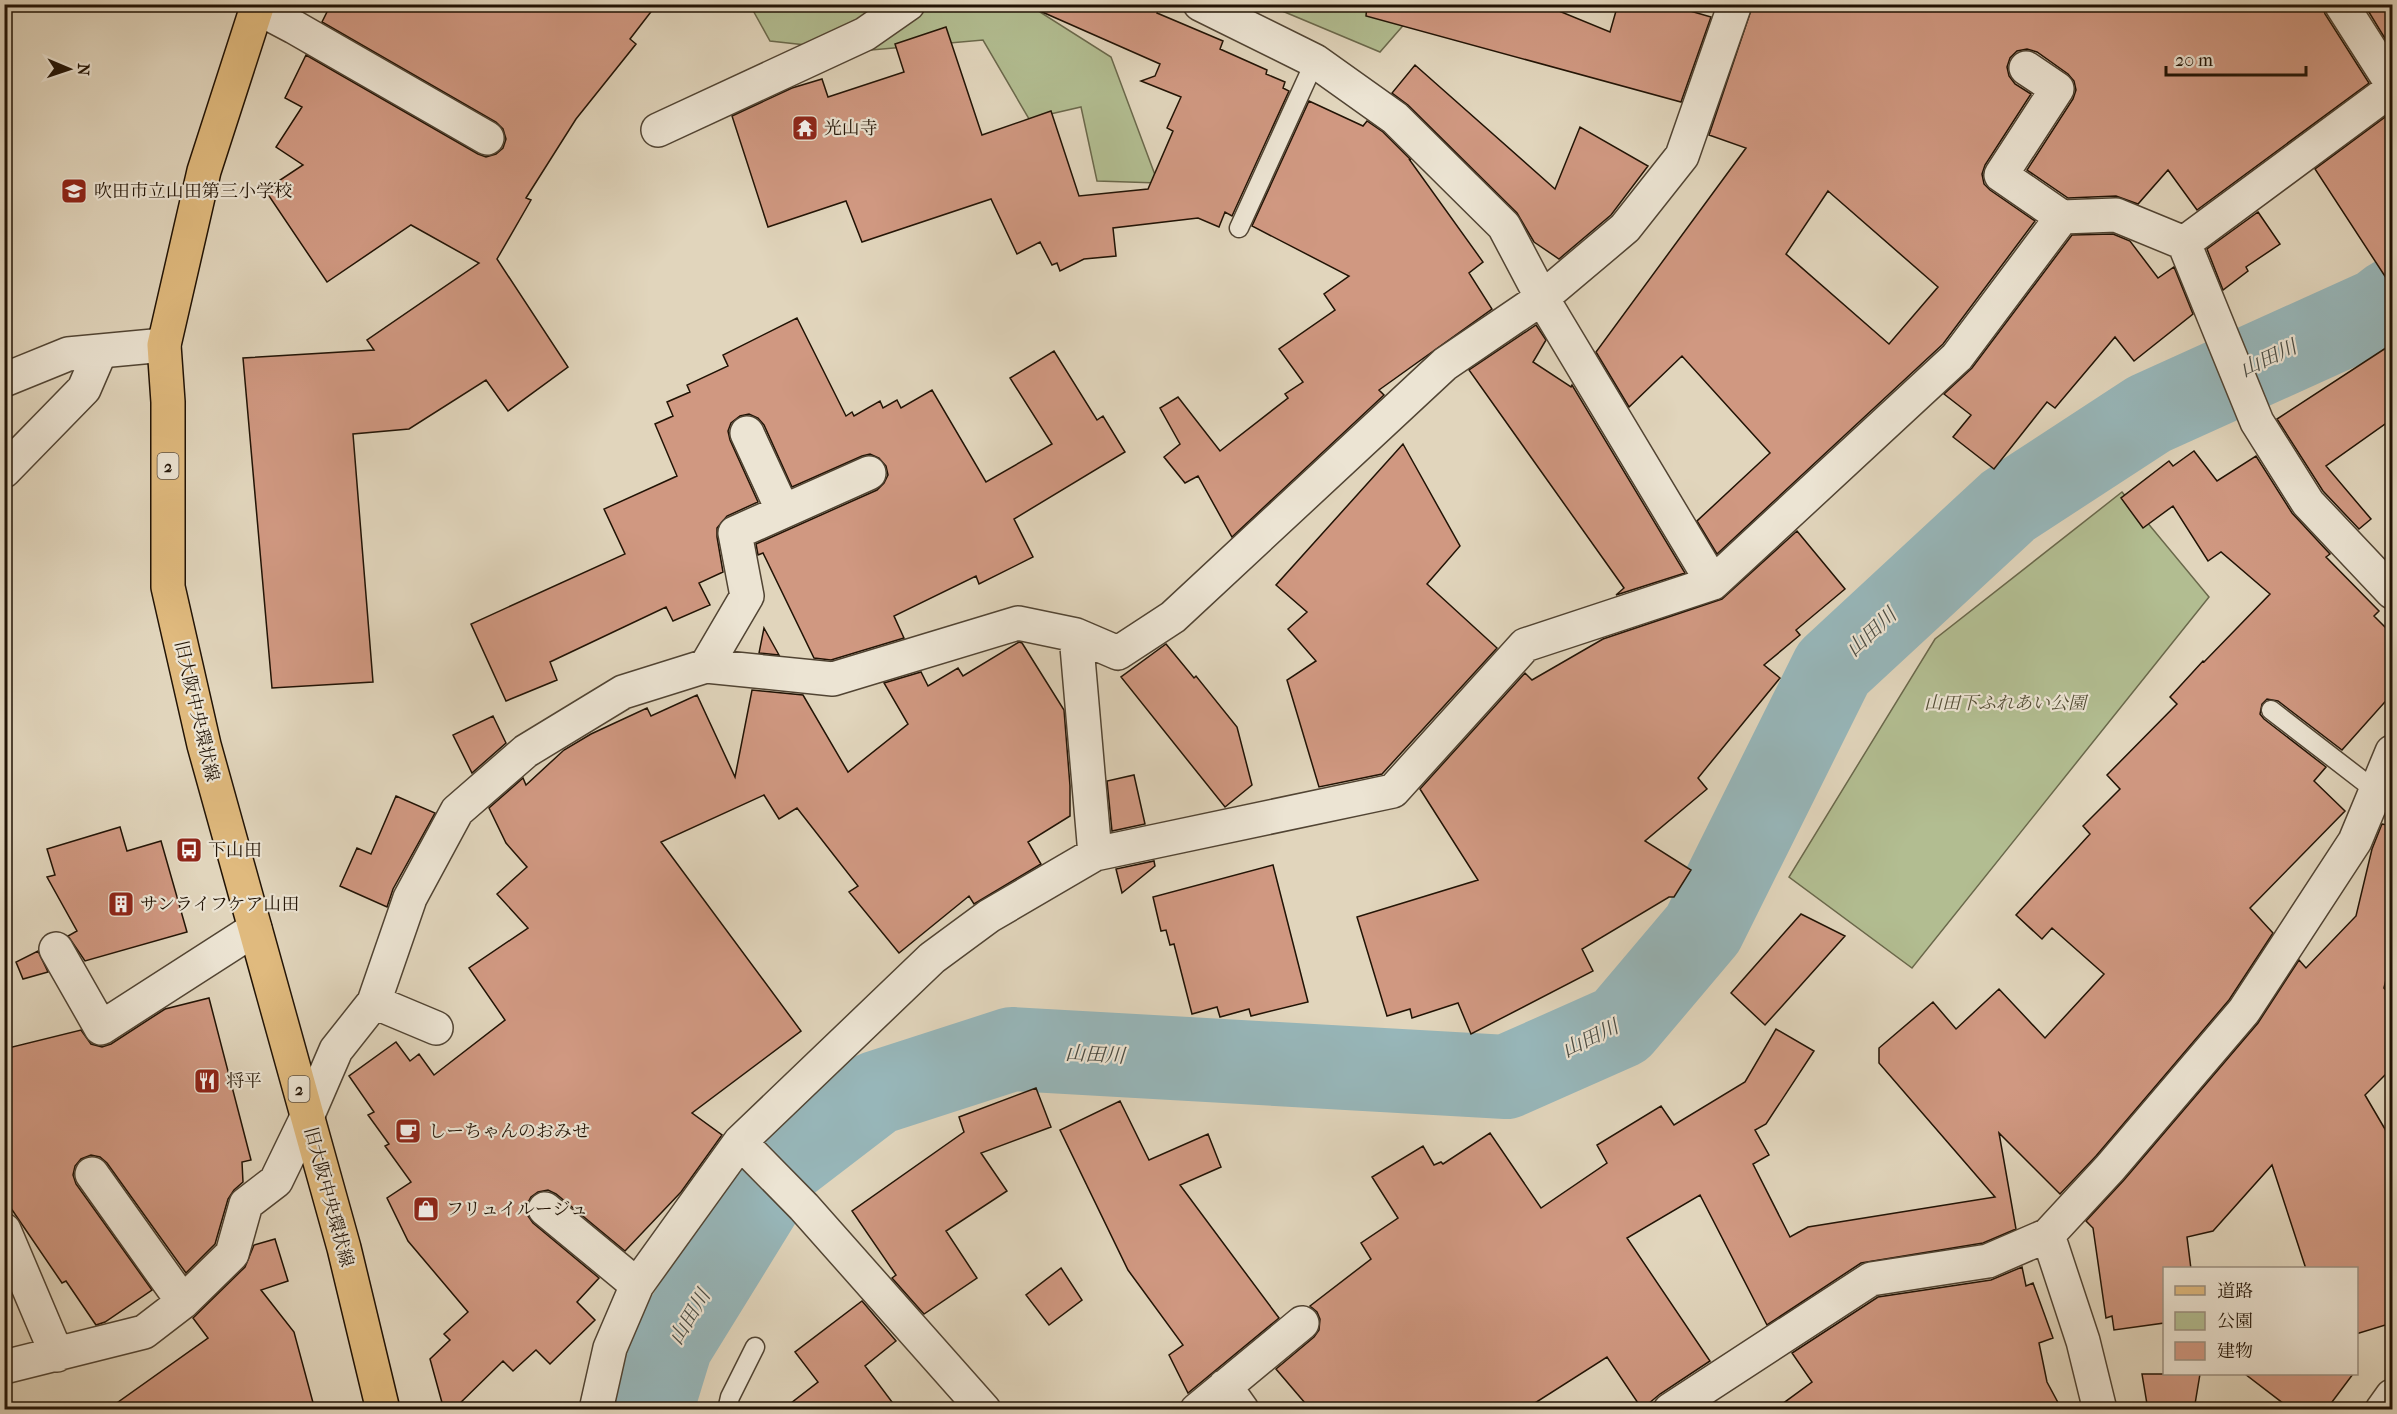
<svg xmlns="http://www.w3.org/2000/svg" width="2397" height="1414" font-family="'IM FELL French Canon','Noto Serif JP',serif">
  <style>
    .green { fill: #b2bd91; stroke: #6a684b; stroke-width: 1.5 }
    .lines { fill: none; stroke-linecap: round; stroke-linejoin: round }
    .river { stroke: #97b6b9; stroke-width: 84 }
    .building { fill: #d09881; stroke: #211305; stroke-width: 1.5; fill-rule: evenodd }
    .service-casing { stroke: #514433; stroke-width: 21 }
    .minor-casing { stroke: #514433; stroke-width: 36 }
    .tertiary-casing { stroke: #514433; stroke-width: 36 }
    .primary-casing { stroke: #211305; stroke-width: 36 }
    .service { stroke: #ece4d3; stroke-width: 18 }
    .minor { stroke: #ece4d3; stroke-width: 33 }
    .tertiary { stroke: #ece4d3; stroke-width: 33 }
    .primary { stroke: #e0ba7e; stroke-width: 33 }
    .labels { text-anchor: middle; stroke-width: 4.5; stroke-linejoin: round; paint-order: stroke }
    .shield { fill: #ece4d3; stroke: #5e5243; stroke-width: 1.5 }
    .shield-label { font-size: 16px; font-weight: bold; fill: #211305 }
    .poi-label { font-size: 18px; fill: #211305; stroke: #ece4d3; text-anchor: start }
    .park-label { font-size: 18px; font-style: italic; fill: #544e36; stroke: #ece4d3 }
    .street-label { font-size: 18px; fill: #211305; stroke: #ece4d3 }
    .water-label { font-size: 20px; font-style: italic; fill: #4a4c44; stroke: #ece4d3 }
  </style>
  <rect width="100%" height="100%" fill="#e1d5bc"/>
  <filter id="stains"><feTurbulence type="fractalNoise" baseFrequency=".00333" numOctaves="4"/><feColorMatrix values="0 0 0 0 .2 0 0 0 0 .09 0 0 0 0 .02 0 0 0 .5 -.17"/></filter>
  <radialGradient id="worn" r=".72"><stop offset=".6" stop-color="#630" stop-opacity="0"/><stop offset="1" stop-color="#630" stop-opacity=".3"/></radialGradient>
  <path class="green" d="M750,5H1029L1111,57L1158,183L1097,181L1081,107L1029,119L983,40L860,51L770,41Z
    M1268,5H1421L1380,52Z
    M2122,492L2209,597L1912,968L1789,877L1935,639Z"/>
  <g class="lines">
    <path class="river" d="M651,1410L671,1345L782,1165L876,1093L1012,1049L1506,1077L1621,1026L1703,929L1833,668L2008,506L2149,414L2379,310L2392,300"/>
  </g>
  <path class="building" d="M331,4H657L630,39L636,44L576,119L526,198L531,200L497,259L568,367L508,411L486,380L409,429L353,434L373,682L272,688L243,358L374,350L367,340L479,263L411,225L327,282L265,190L303,165L276,147L302,107L285,98L306,55L478,154L486,157L496,154L503,148L506,139L503,129L496,122L322,22Z
    M1024,4H1161L1157,13L1223,41L1220,49L1267,70L1266,74L1285,82L1283,88L1289,91L1232,216L1225,212L1219,227L1198,218L1113,228L1116,256L1084,259L1060,271L1057,263L1052,265L1040,242L1017,254L991,199L862,242L846,201L768,227L732,116L792,88L822,79L828,97L904,72L895,44L946,27L982,135L1051,111L1079,196L1148,189L1173,131L1167,128L1181,97L1141,81L1155,76L1160,64Z
    M1367,4H1542L1610,32L1618,4H1666L1711,17L1681,102L1366,16Z
    M1753,4H2322L2325,14L2369,83L2197,210L2168,170L2138,204L2116,196L2068,198L2027,170L2073,99L2076,90L2074,81L2068,74L2037,52L2027,49L2017,51L2010,58L2007,67L2009,76L2015,84L2031,94L1985,165L1982,174L1984,184L1990,190L2035,221L1943,344L1717,554L1697,521L1770,453L1682,356L1629,407L1596,352L1746,148L1709,135ZM1828,191L1938,287L1889,344L1786,254Z
    M2364,4H2392V50Z
    M1415,65L1555,189L1580,127L1648,166L1611,215L1559,259L1534,242L1517,213L1408,105L1392,93Z
    M1309,101L1363,126L1367,121L1383,132L1411,160L1409,159L1483,262L1469,273L1492,309L1379,390L1384,395L1232,537L1198,476L1185,483L1164,457L1180,444L1160,408L1178,397L1220,451L1288,398L1285,394L1303,382L1279,349L1335,310L1324,294L1349,276L1252,226Z
    M2392,112V287L2315,169Z
    M2258,212L2280,244L2246,267L2248,271L2223,290L2207,249Z
    M2113,234L2130,241L2158,278L2174,267L2193,314L2134,361L2115,337L2055,408L2047,402L1994,469L1953,437L1971,415L1944,394L1972,368L2072,235Z
    M797,318L846,416L852,412L854,416L880,401L883,408L897,400L901,408L932,390L986,482L1052,444L1010,378L1054,351L1097,420L1103,416L1125,452L1014,519L1033,557L979,584L976,576L894,616L904,638L831,660L814,658L763,553L758,555L756,544L877,490L884,483L888,475L886,466L879,458L870,454L862,456L792,487L764,425L758,418L749,414L740,416L731,423L728,431L730,440L758,502L727,516L717,528V537L723,572L699,583L710,605L673,621L666,607L550,662L557,680L506,701L471,624L625,554L604,509L677,476L655,424L673,416L667,402L690,392L687,385L728,366L723,355Z
    M1536,325L1546,340L1533,362L1571,387L1572,385L1685,573L1616,595L1624,588L1469,370Z
    M2392,344V419L2326,466L2371,519L2359,529L2323,491L2277,419Z
    M1403,444L1460,546L1427,584L1497,648L1382,774L1319,787L1287,680L1316,661L1288,629L1307,612L1276,585Z
    M2194,451L2217,481L2256,456L2292,513L2330,554L2326,557L2379,611L2374,616L2392,634V694L2342,750L2278,701L2267,699L2262,704L2260,714L2264,719L2326,767L2314,781L2345,811L2250,908L2273,933L2229,1000L2096,1156L2060,1194L1999,1133L2016,1229L1983,1243L1861,1263L1767,1325L1700,1195L1627,1238L1710,1361L1660,1394L1642,1409L1607,1357L1524,1410H1311L1276,1369L1314,1337L1319,1330L1320,1319L1317,1312L1310,1306L1371,1259L1361,1243L1398,1218L1372,1177L1423,1146L1434,1165L1441,1162L1443,1164L1490,1133L1541,1208L1607,1163L1597,1145L1661,1106L1674,1125L1745,1082L1776,1029L1814,1051L1766,1124L1755,1130L1769,1155L1753,1164L1790,1237L1808,1227L1995,1197L1879,1063V1048L1933,1002L1956,1029L1999,989L2045,1038L2104,974L2052,928L2042,939L2016,915L2090,834L2083,826L2120,789L2107,775L2177,704L2170,697L2203,661L2204,662L2270,594L2221,552L2208,561L2173,506L2143,528L2121,498L2169,461L2173,466Z
    M1797,531L1845,589L1796,630L1800,635L1764,665L1780,678L1698,778L1707,789L1645,841L1691,870L1674,897H1669L1582,949L1593,971L1471,1034L1458,1003L1412,1018L1410,1009L1387,1016L1357,917L1478,880L1420,789L1525,673L1532,680L1603,639L1722,599Z
    M764,628L779,655L759,653Z
    M1019,642L1022,643L1064,710L1070,786V816L1028,842L1041,864L974,904L969,896L899,953L849,892L858,886L797,808L779,819L764,795L661,842L801,1031L692,1113L722,1135L681,1192L625,1251L556,1194L548,1190L538,1192L531,1197L526,1206L528,1216L533,1223L599,1278L577,1302L595,1320L550,1364L536,1350L513,1371L503,1361L453,1410H444L430,1359L450,1340L444,1334L468,1312L408,1241L387,1198L411,1182L385,1146L389,1144L368,1115L374,1112L349,1076L396,1042L410,1061L419,1054L434,1075L505,1020L469,968L528,928L497,894L527,867L506,843L489,808L523,778L526,785L564,750L591,734L647,708L651,716L697,695L735,777L752,690L803,695L848,772L908,724L884,683L921,672L928,686L958,668L963,676Z
    M1166,644L1194,678L1196,676L1237,727L1252,785L1225,807L1121,677Z
    M493,716L506,743L472,773L453,735Z
    M1134,775L1145,824L1112,831L1107,781Z
    M396,796L435,813L393,889L387,907L340,886L357,848L371,854Z
    M2382,824L2392,826V954L2384,988L2392,997V1068L2365,1095L2392,1141V1323L2356,1334V1269H2306L2272,1165L2213,1231L2187,1237L2191,1269H2164V1323L2114,1330L2112,1316L2106,1318L2093,1228L2086,1221L2124,1180L2258,1023L2299,960L2306,968L2356,916L2372,849Z
    M120,827L127,851L161,841L187,932L85,961L68,936L77,931L47,877L55,875L47,849Z
    M1154,861L1155,866L1122,893L1116,869Z
    M1273,865L1308,1002L1251,1016L1249,1009L1220,1017L1217,1007L1192,1014L1174,944L1170,945L1166,930L1161,931L1153,897Z
    M1801,914L1845,936L1765,1025L1731,993Z
    M38,951L48,972L23,979L16,962Z
    M209,998L251,1160L242,1162L243,1182L234,1190L228,1199L215,1244L186,1273L107,1163L100,1157L91,1155L81,1159L75,1166L73,1175L76,1184L152,1290L105,1322L96,1325L66,1281L62,1283L4,1198V1049L81,1030L91,1044L102,1047L111,1044L165,1009Z
    M1036,1088L1051,1127L981,1153L1007,1191L946,1231L977,1278L924,1314L892,1278L896,1275L852,1211L964,1132L959,1117Z
    M1120,1101L1149,1160L1208,1134L1221,1167L1180,1185L1279,1318L1188,1393L1169,1355L1183,1345L1128,1270L1060,1130Z
    M275,1239L288,1281L261,1290L294,1332L315,1410H107L208,1338L193,1318L245,1267L254,1245Z
    M2022,1267L2026,1286L2033,1283L2053,1338L2039,1343L2047,1382L2062,1410H1774L1812,1382L1792,1353L1878,1297L1991,1280Z
    M1061,1268L1082,1300L1049,1325L1026,1295Z
    M862,1301L896,1341L865,1366L898,1410H782L818,1382L795,1352Z
    M2142,1374H2200L2194,1410H2148Z
    M2245,1374H2353L2326,1410H2292Z"/>
  <g class="lines">
    <defs>
      <path id="service" d="M1239,228L1315,61
        M2271,710L2376,791
        M727,1410L730,1397L755,1347"/>
      <path id="minor" d="M1200,4L1315,61L1395,118L1504,226L1542,298L1713,583
        M2341,4L2392,84
        M256,7L294,27L487,138
        M2026,68L2057,89L2001,175L2062,217
        M2392,89L2184,243L2257,422L2308,503L2392,592
        M658,130L865,34L908,4
        M747,433L783,511
        M4,471L84,389L100,352
        M1076,635L1095,854
        M706,666L747,596L735,533L869,473
        M56,949L101,1028L255,929
        M374,1002L436,1028
        M740,1142L804,1207L984,1410
        M92,1174L183,1302
        M545,1209L637,1285
        M4,1230L57,1355
        M2048,1235L2083,1341L2100,1410
        M4,1367L144,1332L183,1302L232,1254L246,1204L276,1181L307,1117L336,1050L374,1002L410,898L457,811L526,751L623,692L706,666L833,679L1018,623L1076,635L1118,653L1173,617L1445,364L1542,298L1625,228L1682,156L1735,4
        M1225,1386L1242,1410
        M596,1410L610,1348L637,1285L740,1142L932,958L989,916L1095,854L1393,791L1525,645L1713,583L1957,357L2062,217L2116,215L2184,243
        M1197,1410L1302,1323
        M1670,1410L1871,1279L1988,1261L2048,1235L2110,1168L2244,1011L2355,841L2392,752"/>
      <path id="tertiary" d="M4,380L68,354L164,345
        M2382,1410L2392,1396"/>
      <path id="primary" d="M258,4L204,171L164,345L168,402V587L204,745L344,1248L383,1410"/>
    </defs>
    <use href="#service" class="service-casing"/>
    <use href="#minor" class="minor-casing"/>
    <use href="#tertiary" class="tertiary-casing"/>
    <use href="#primary" class="primary-casing"/>
    <use href="#service" class="service"/>
    <use href="#minor" class="minor"/>
    <use href="#tertiary" class="tertiary"/>
    <use href="#primary" class="primary"/>
  </g>
  <defs>
    <symbol id="temple-square" viewBox="-11 -11 22 22"><rect x="-9" y="-9" width="18" height="18" rx="4" fill="#8f2418" stroke="#ece4d3"/><path d="M0-6L5-2H3V0L6.5 2.5H4V6H1.5V3h-3V6H-4V2.5H-6.5L-3 0V-2H-5Z" fill="#fff"/></symbol>
    <symbol id="school-square" viewBox="-11 -11 22 22"><rect x="-9" y="-9" width="18" height="18" rx="4" fill="#8f2418" stroke="#ece4d3"/><path d="M0-5L7-2L0 1L-7-2ZM-4 1L0 2.5L4 1V4Q0 6-4 4Z" fill="#fff"/></symbol>
    <symbol id="bus-square" viewBox="-11 -11 22 22"><rect x="-9" y="-9" width="18" height="18" rx="4" fill="#8f2418" stroke="#ece4d3"/><path d="M-5-6H5V4H4V6H2V4H-2V6H-4V4H-5ZM-3.5-4V0h7V-4ZM-3.5 1.2v1.5H-2V1.2ZM2 1.2v1.5H3.5V1.2Z" fill="#fff"/></symbol>
    <symbol id="building-square" viewBox="-11 -11 22 22"><rect x="-9" y="-9" width="18" height="18" rx="4" fill="#8f2418" stroke="#ece4d3"/><path d="M-4-6H4V6H1V3H-1V6H-4ZM-2.5-4.3h1.7v1.8h-1.7ZM.8-4.3h1.7v1.8H.8ZM-2.5-1h1.7V.8h-1.7ZM.8-1h1.7V.8H.8Z" fill="#fff"/></symbol>
    <symbol id="restaurant-square" viewBox="-11 -11 22 22"><rect x="-9" y="-9" width="18" height="18" rx="4" fill="#8f2418" stroke="#ece4d3"/><path d="M-5-6h1v4h1v-4h1v4h1v-4h1v5L-1.5 .5V6h-2V.5L-5-1ZM5-6V6H3V1.5H1.5Q1.5-4 5-6Z" fill="#fff"/></symbol>
    <symbol id="cafe-square" viewBox="-11 -11 22 22"><rect x="-9" y="-9" width="18" height="18" rx="4" fill="#8f2418" stroke="#ece4d3"/><path d="M-5.5-4.5H6V0H3Q3 3.5 0 3.5H-2.5Q-5.5 3.5-5.5 0ZM3-3.2v2h1.7v-2ZM-6 4.5H4V6H-6Z" fill="#fff"/></symbol>
    <symbol id="shop-square" viewBox="-11 -11 22 22"><rect x="-9" y="-9" width="18" height="18" rx="4" fill="#8f2418" stroke="#ece4d3"/><path d="M-5-2.5h2.3a2.7 3.5 0 0 1 5.4 0H5L5.5 6h-11ZM-1.5-2.5h3a1.5 2.3 0 0 0-3 0Z" fill="#fff"/></symbol>
  </defs>
  <g fill-rule="evenodd">
    <use href="#temple-square" x="790" y="113" width="30" height="30"/>
    <use href="#school-square" x="59" y="176" width="30" height="30"/>
    <use href="#bus-square" x="174" y="835" width="30" height="30"/>
    <use href="#building-square" x="106" y="889" width="30" height="30"/>
    <use href="#restaurant-square" x="192" y="1066" width="30" height="30"/>
    <use href="#cafe-square" x="393" y="1116" width="30" height="30"/>
    <use href="#shop-square" x="411" y="1194" width="30" height="30"/>
  </g>
  <g class="labels">
    <g class="shield">
      <rect x="157.5" y="453" width="21" height="26" rx="4.5"/>
      <rect x="288.5" y="1076" width="21" height="26" rx="4.5"/>
    </g>
    <g class="shield-label">
      <text x="168" y="472">2</text>
      <text x="299" y="1095">2</text>
    </g>
    <g class="poi-label">
      <text x="824" y="134">光山寺</text>
      <text x="94" y="197">吹田市立山田第三小学校</text>
      <text x="208" y="856">下山田</text>
      <text x="140" y="910">サンライフケア山田</text>
      <text x="226" y="1087">将平</text>
      <text x="428" y="1137">しーちゃんのおみせ</text>
      <text x="446" y="1215">フリュイルージュ</text>
    </g>
    <g class="park-label">
      <text x="2005" y="709">山田下ふれあい公園</text>
    </g>
    <g class="street-label">
      <text transform="translate(197 711) rotate(77)" y="6">旧大阪中央環状線</text>
      <text transform="translate(329 1197) rotate(75)" y="6">旧大阪中央環状線</text>
    </g>
    <g class="water-label">
      <text transform="translate(2268 358) rotate(-25)" y="7">山田川</text>
      <text transform="translate(1871 632) rotate(-43)" y="7">山田川</text>
      <text transform="translate(1590 1038) rotate(-26)" y="7">山田川</text>
      <text transform="translate(1095 1054) rotate(3)" y="7">山田川</text>
      <text transform="translate(689 1317) rotate(-59)" y="7">山田川</text>
    </g>
  </g>
  <rect width="2397" height="1414" fill="none" stroke="#e1d5bc" stroke-width="24"/>
  <rect x="6" y="6" width="2385" height="1402" fill="none" stroke="#211305" stroke-width="3"/>
  <rect x="12" y="12" width="2373" height="1390" fill="none" stroke="#211305" stroke-width="1.5"/>
  <rect x="2163" y="1267" width="195" height="108" fill="#ece4d3" stroke="#9b9081" stroke-width="1.5"/>
  <rect x="2175" y="1286" width="30" height="9" fill="#e0ba7e" stroke="#9b9081" stroke-width="1.5"/>
  <text x="2217" y="1297" font-size="18" fill="#211305">道路</text>
  <rect x="2175" y="1312" width="30" height="18" fill="#b2bd91" stroke="#9b9081" stroke-width="1.5"/>
  <text x="2217" y="1327" font-size="18" fill="#211305">公園</text>
  <rect x="2175" y="1342" width="30" height="18" fill="#d09881" stroke="#9b9081" stroke-width="1.5"/>
  <text x="2217" y="1357" font-size="18" fill="#211305">建物</text>
  <g transform="translate(69 69) rotate(92)" stroke="#ece4d3" stroke-width="4.5" paint-order="stroke">
  <path d="M0-4.5L10 22L0 15L-10 22Z" fill="#211305"/>
  <text y="-9" font-size="16" font-weight="bold" text-anchor="middle" fill="#211305">N</text>
  </g>
  <path d="M2166 66v9h140v-9" fill="none" stroke="#211305" stroke-width="3"/>
  <text x="2175" y="66" font-size="18" fill="#211305" stroke="#ece4d3" stroke-width="4.5" paint-order="stroke">20 m</text>
  <rect width="100%" height="100%" filter="url(#stains)"/>
  <rect width="100%" height="100%" fill="url(#worn)"/>
</svg>
